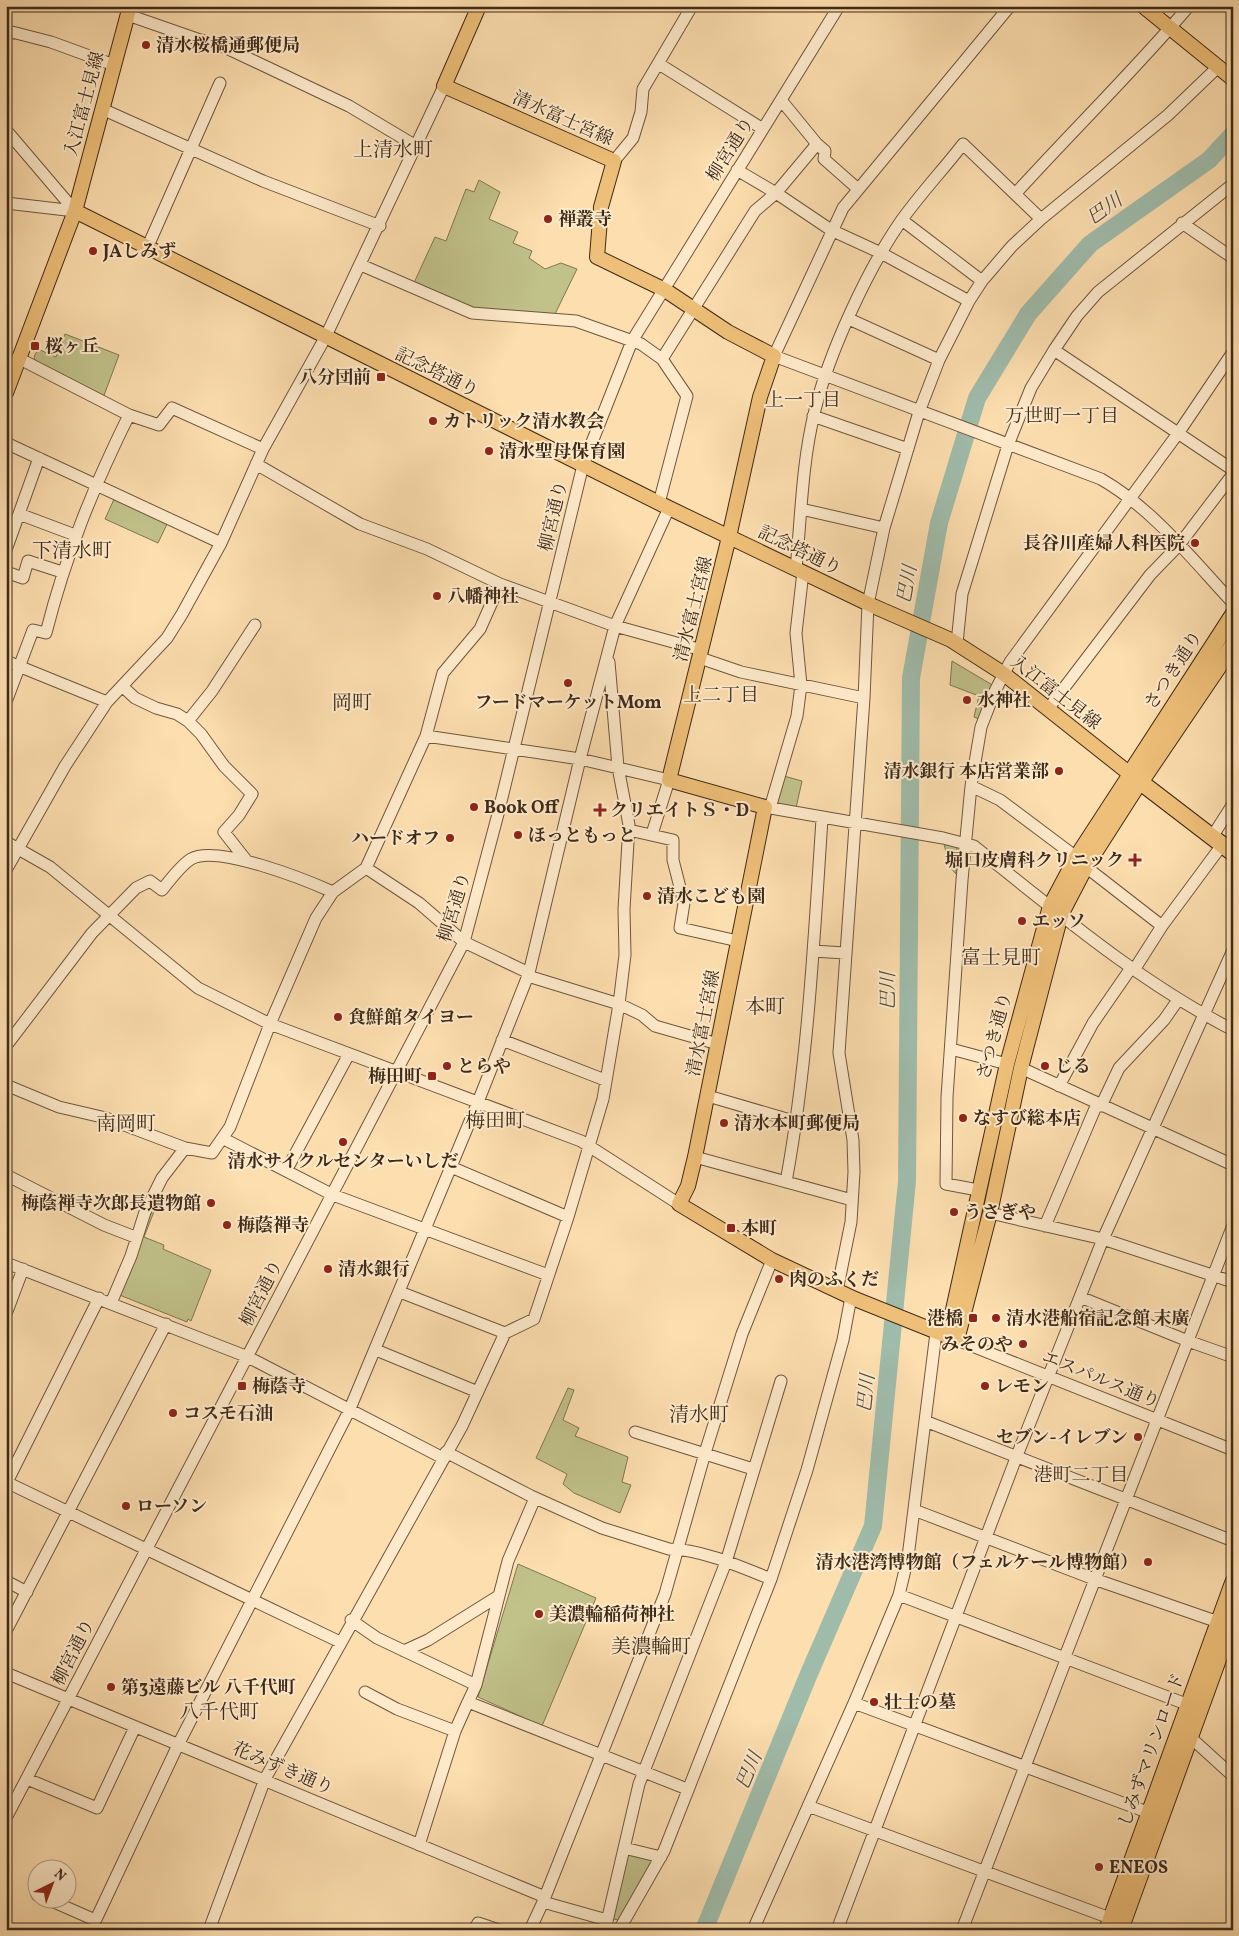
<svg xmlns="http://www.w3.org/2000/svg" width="1239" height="1936" font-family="Vollkorn,'Noto Serif JP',serif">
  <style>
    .green { fill: #c1c18a; stroke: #807652 }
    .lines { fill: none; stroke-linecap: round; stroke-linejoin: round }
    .river { stroke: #9fbcab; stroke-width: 18 }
    .minor-casing { stroke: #6e573e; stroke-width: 13 }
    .major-casing { stroke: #3e2a19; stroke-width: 16 }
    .highway-casing { stroke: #3e2a19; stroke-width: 18 }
    .minor { stroke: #feeacb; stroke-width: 11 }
    .major { stroke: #eebf78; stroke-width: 14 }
    .highway { stroke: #eebf78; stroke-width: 16 }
    .poi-dot { fill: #8f2418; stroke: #feeacb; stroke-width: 2 }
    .labels { text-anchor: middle; stroke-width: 4; stroke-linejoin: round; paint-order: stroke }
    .poi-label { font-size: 18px; font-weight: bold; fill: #3e2a19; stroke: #feeacb; text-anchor: start }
    .street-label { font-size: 18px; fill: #3e2a19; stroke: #feeacb }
    .water-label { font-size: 19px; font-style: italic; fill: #564e3e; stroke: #feeacb }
    .neighbourhood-label { font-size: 19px; fill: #3e2a19; stroke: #feeacb }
    .quarter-label { font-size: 20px; fill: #3e2a19; stroke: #feeacb }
  </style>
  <rect width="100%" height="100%" fill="#fddeaf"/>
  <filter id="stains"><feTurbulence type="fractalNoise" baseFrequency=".004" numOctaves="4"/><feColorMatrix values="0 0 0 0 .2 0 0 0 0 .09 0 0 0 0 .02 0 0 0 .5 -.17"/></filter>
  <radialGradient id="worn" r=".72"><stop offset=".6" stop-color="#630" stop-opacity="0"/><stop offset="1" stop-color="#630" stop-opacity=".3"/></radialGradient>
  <path class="green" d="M479,180L500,192L489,219L518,232L513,243L532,251L529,258L545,269L561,263L577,269L555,314L477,309L457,303L413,285L435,237L446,241L466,189L474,192Z
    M65,334L119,355L103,398L36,363L34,357L38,349L56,357Z
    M115,497L168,522L158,543L105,519Z
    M952,661L994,686L981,720L974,717L979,696L950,685Z
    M784,776L802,781L796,808L776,805Z
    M944,844L957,847L956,874L950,867Z
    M149,1207L155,1209L144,1237L164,1245L163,1249L211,1270L191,1321L188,1319L187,1322L117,1294Z
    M568,1388L574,1390L563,1420L579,1428L575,1436L628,1457L622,1482L631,1485L620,1513L574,1493L563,1484L567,1474L536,1458Z
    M518,1564L596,1598L542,1726L478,1697Z
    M627,1852L657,1860L622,1921L610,1918Z"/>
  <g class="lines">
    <path class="river" d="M704,1930L808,1676L873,1526L907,1181L911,678L939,523L977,398L1028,314L1090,244L1209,160L1233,134"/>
    <defs>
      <path id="minor" d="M1010,6L843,208L774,356L1101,479C1153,509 1192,559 1233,603
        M128,15L197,39L218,44L349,106L416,146
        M6,37L12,32L51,42L114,65
        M659,64L763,129
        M781,100L817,144L825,151L824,159L858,189
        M102,109L263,181L380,226
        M6,130L75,211
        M614,161L633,138L641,112L643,89L692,6
        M737,170L776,193L831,230L881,253L969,301
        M1016,193C1073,130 1134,71 1189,6
        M6,203L75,211
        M902,220L982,281
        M1182,223L1233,258
        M148,246L220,83
        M361,265L472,313L576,321L641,344L662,359
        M849,319L939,360
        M1054,350L1233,470
        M20,359L129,415
        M813,416L908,449
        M6,443L221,543
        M256,464L360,524L427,549L500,584L615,626L702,650
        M659,503L687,396L662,359L755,211L776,193L817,144
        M801,509L884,528
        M19,514L75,535
        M6,550L39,458
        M796,569C801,517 802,461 815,410C829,353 867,270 901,221C920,194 943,170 963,144L1041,219
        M6,572L23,578L28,561L62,572
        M957,643L962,594L1008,445L1031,388L1054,350L1077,316L1098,292L1233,184
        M700,658L741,672L864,698
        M6,661L107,702
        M122,686L135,698L156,708L177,714L188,721L201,734L224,766L252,794L239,815L224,832L246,860
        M6,702L33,630L46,633C66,554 93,488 129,415L159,425L172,408L263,449
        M1048,709L1150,575L1179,545L1233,474
        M188,721L212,691L255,625
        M426,736L443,673L480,629L500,584
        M971,786L1000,800L1076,857
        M765,807L943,838L974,846C1057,912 1138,981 1233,1030
        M770,808L797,716L801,685L796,633L803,572
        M629,830L673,840V860L684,903L680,928L738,941
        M1212,837L1233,804
        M6,842L50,867L198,988L270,1024L581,1141L679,1204
        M1086,867L1162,926
        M366,868L419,903L464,942L529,973
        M6,870L65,766L107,702L167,638L182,614L221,543L263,449L325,338L444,86
        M813,951L845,953
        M1134,970L1162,926L1222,845
        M528,976L619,1004L642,1015L655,1026L718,1044
        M502,1040L605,1080
        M6,1046L92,933L136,888L150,881L162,890C170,880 181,865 191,859C217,844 306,880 333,892
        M951,1049L1007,1064
        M1021,1068L1233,1165
        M6,1085L59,1107L106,1118L185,1148L212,1153L230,1127L270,1024L316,918L333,892L366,868L426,736L580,759L669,780L652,834
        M1059,1086L1093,1023L1131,968
        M708,1096L797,1122
        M1101,1106L1119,1068L1164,1020L1178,1000
        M224,1139L333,1195L548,1275
        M695,1157L852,1200
        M451,1167L568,1217
        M286,1171L349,1054
        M6,1175L104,1225L135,1237
        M786,1182C808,1062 814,940 822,819
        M978,1190L946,1184L947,1097L962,880L971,786L981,727L995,691L1010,662L1179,432L1233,352
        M990,1213L1103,1239L1233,1282
        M1045,1226L1097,1104
        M6,1263L248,1357L443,1458
        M837,1291L851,1222L854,1172L853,1140L839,1053L864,698L868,604L884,528L919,412L939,360L969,301L982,281L1012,246L1041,219L1168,115L1218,67
        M400,1292L505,1333
        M1080,1297L1188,1341L1233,1357
        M111,1303L131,1256L145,1212L162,1178L185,1148
        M6,1314L23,1269
        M957,1340L1233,1450
        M376,1350L478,1392
        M925,1421L1233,1541
        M635,1432L753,1469
        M446,1452L531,1496L602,1528L669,1549C701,1549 741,1567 771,1579
        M6,1482L340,1642
        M7,1482L99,1298
        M914,1510L1094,1579L1224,1624
        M6,1581L27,1592
        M899,1595L1194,1707
        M351,1620L377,1638L476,1685L468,1702L687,1789
        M6,1631L166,1324
        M404,1651L428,1640L497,1597
        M1064,1659L1233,1225
        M6,1673L545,1897
        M476,1685L508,1561L535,1498
        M365,1692L397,1709L455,1731
        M854,1703L1155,1815
        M1190,1737L1233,1776
        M27,1779L97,1808L135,1727
        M808,1806L1118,1921
        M6,1818L464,942L498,814L583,465L632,341L839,6
        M419,1845L455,1731L468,1702
        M624,1848L661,1857
        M37,1895H38
        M45,1898L95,1920
        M543,1902L607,1920
        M91,1930L178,1745L349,1411L478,1102L529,973L580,759L615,626L669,508
        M209,1930L265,1779L462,1426L505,1333L534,1319L568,1217L603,1099L619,1004L625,955L624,909L629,825L618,767L609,662
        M474,1930L478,1923L499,1930
        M530,1930L543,1902L665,1594L705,1453L742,1334L772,1260
        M605,1930L639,1784L726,1562L781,1381
        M619,1930L664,1851L771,1579L807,1470L843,1340L851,1297
        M753,1930L854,1703L899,1595L908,1557L936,1333
        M837,1930L1016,1458L1103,1239L1233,950
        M962,1930L1066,1660"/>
      <path id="major" d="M479,6L444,86L614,161L601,207L597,257L665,290L728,332L774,356L760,397L729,537L669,780L765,807L695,1157L688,1186L679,1204L772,1260L855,1299L957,1340L990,1213L1021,1068L1061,915L1086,867L1141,781
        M1143,6L1233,79
        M75,211L669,508L873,606L951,640L1004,674L1130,774L1076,857L1050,906L1007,1064L947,1337
        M6,393L75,211L130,6"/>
      <path id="highway" d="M1233,615L1130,774L1233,853
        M1141,781L1233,645
        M1107,1930L1233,1583
        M1120,1930L1233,1618"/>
    </defs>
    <use href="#minor" class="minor-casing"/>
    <use href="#major" class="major-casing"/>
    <use href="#highway" class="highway-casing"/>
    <use href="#minor" class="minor"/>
    <use href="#major" class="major"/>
    <use href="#highway" class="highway"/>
  </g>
  <g class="poi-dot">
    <circle cx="146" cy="45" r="5"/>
    <circle cx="548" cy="219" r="5"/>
    <circle cx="93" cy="251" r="5"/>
    <rect x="30" y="341" width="10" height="10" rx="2.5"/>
    <rect x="376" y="372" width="10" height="10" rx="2.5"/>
    <circle cx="433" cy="421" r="5"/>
    <circle cx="489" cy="451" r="5"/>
    <circle cx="1195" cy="543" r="5"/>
    <circle cx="437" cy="596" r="5"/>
    <circle cx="568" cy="683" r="5"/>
    <circle cx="967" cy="700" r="5"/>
    <circle cx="1059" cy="771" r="5"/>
    <circle cx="474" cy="807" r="5"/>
    <path d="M597.5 802.5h5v5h5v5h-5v5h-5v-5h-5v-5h5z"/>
    <circle cx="518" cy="835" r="5"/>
    <circle cx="450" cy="838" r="5"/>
    <path d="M1132.5 852.5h5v5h5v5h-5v5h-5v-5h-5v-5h5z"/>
    <circle cx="647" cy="896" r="5"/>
    <circle cx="1022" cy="921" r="5"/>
    <circle cx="338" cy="1017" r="5"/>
    <circle cx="447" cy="1066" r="5"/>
    <circle cx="1045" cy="1066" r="5"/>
    <rect x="427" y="1071" width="10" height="10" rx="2.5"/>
    <circle cx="963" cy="1118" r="5"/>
    <circle cx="724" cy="1123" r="5"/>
    <circle cx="343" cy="1142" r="5"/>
    <circle cx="211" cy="1203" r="5"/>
    <circle cx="954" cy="1212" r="5"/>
    <circle cx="227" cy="1225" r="5"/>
    <rect x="726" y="1223" width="10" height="10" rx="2.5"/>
    <circle cx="328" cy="1269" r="5"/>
    <circle cx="779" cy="1279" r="5"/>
    <rect x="968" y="1313" width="10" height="10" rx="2.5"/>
    <circle cx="996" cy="1318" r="5"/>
    <circle cx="1023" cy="1344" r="5"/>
    <rect x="237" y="1381" width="10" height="10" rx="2.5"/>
    <circle cx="985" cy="1386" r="5"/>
    <circle cx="173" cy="1413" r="5"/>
    <circle cx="1138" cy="1437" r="5"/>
    <circle cx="126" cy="1506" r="5"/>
    <circle cx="1148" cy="1562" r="5"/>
    <circle cx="539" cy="1614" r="5"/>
    <circle cx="111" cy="1687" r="5"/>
    <circle cx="874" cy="1702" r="5"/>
    <circle cx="1099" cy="1867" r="5"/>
  </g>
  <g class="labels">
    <g class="poi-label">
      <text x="156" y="51">清水桜橋通郵便局</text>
      <text x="558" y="225">禅叢寺</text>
      <text x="103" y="257">JAしみず</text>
      <text x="45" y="352">桜ヶ丘</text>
      <text x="371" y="383" text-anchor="end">八分団前</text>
      <text x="443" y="427">カトリック清水教会</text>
      <text x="499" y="457">清水聖母保育園</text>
      <text x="1185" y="549" text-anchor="end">長谷川産婦人科医院</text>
      <text x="447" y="602">八幡神社</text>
      <text x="977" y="706">水神社</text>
      <text x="568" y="708" text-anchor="middle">フードマーケットMom</text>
      <text x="1049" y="777" text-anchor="end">清水銀行 本店営業部</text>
      <text x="484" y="813">Book Off</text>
      <text x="610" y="816">クリエイトＳ・D</text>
      <text x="528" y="841">ほっともっと</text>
      <text x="440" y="844" text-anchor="end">ハードオフ</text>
      <text x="1124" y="866" text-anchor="end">堀口皮膚科クリニック</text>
      <text x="657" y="902">清水こども園</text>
      <text x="1032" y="927">エッソ</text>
      <text x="348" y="1023">食鮮館タイヨー</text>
      <text x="457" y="1072">とらや</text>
      <text x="1055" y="1072">じる</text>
      <text x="422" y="1082" text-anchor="end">梅田町</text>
      <text x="973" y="1124">なすび総本店</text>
      <text x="734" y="1129">清水本町郵便局</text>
      <text x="343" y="1167" text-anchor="middle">清水サイクルセンターいしだ</text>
      <text x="201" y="1209" text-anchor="end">梅蔭禅寺次郎長遺物館</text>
      <text x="964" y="1218">うさぎや</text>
      <text x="237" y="1231">梅蔭禅寺</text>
      <text x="741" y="1234">本町</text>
      <text x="338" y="1275">清水銀行</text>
      <text x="789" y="1285">肉のふくだ</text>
      <text x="963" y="1324" text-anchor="end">港橋</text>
      <text x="1006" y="1324">清水港船宿記念館 末廣</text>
      <text x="1013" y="1350" text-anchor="end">みそのや</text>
      <text x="252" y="1392">梅蔭寺</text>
      <text x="995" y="1392">レモン</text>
      <text x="183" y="1419">コスモ石油</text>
      <text x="1128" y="1443" text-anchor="end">セブン-イレブン</text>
      <text x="136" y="1512">ローソン</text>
      <text x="1138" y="1568" text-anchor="end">清水港湾博物館（フェルケール博物館）</text>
      <text x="549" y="1620">美濃輪稲荷神社</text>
      <text x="121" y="1693">第3遠藤ビル 八千代町</text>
      <text x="884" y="1708">壮士の墓</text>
      <text x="1109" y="1873">ENEOS</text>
    </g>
    <g class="street-label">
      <text transform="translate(84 104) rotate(-75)" y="6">入江富士見線</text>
      <text transform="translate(563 118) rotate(24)" y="6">清水富士宮線</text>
      <text transform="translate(730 149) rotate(-58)" y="6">柳宮通り</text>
      <text transform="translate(437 372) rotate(26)" y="6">記念塔通り</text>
      <text transform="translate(553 516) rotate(-77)" y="6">柳宮通り</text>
      <text transform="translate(800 550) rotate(26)" y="6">記念塔通り</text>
      <text transform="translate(693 609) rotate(-76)" y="6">清水富士宮線</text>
      <text transform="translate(1173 670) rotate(-57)" y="6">さつき通り</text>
      <text transform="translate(1056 692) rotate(38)" y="6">入江富士見線</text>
      <text transform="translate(454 907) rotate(-73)" y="6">柳宮通り</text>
      <text transform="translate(703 1023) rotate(-79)" y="6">清水富士宮線</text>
      <text transform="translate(994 1036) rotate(-75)" y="6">さつき通り</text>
      <text transform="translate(261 1293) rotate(-63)" y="6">柳宮通り</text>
      <text transform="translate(1101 1379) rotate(22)" y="6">エスパルス通り</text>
      <text transform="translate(73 1652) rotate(-63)" y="6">柳宮通り</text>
      <text transform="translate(1151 1750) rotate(-70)" y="6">しみずマリンロード</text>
      <text transform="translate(283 1768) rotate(23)" y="6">花みずき通り</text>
    </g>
    <g class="water-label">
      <text transform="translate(1104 208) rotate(-35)" y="7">巴川</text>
      <text transform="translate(906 584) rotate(-80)" y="7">巴川</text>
      <text transform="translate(887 991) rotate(-90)" y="7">巴川</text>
      <text transform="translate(865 1393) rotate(-84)" y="7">巴川</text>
      <text transform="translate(748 1770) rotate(-67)" y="7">巴川</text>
    </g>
    <g class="neighbourhood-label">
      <text x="803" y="406">上一丁目</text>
      <text x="1062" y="422">万世町一丁目</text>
      <text x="721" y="701">上二丁目</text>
      <text x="1081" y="1481">港町二丁目</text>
    </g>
    <g class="quarter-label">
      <text x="393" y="156">上清水町</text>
      <text x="72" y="557">下清水町</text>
      <text x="352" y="709">岡町</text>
      <text x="1001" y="964">富士見町</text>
      <text x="765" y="1013">本町</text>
      <text x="495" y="1127">梅田町</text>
      <text x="126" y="1130">南岡町</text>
      <text x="699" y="1421">清水町</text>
      <text x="651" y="1653">美濃輪町</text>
      <text x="219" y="1718">八千代町</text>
    </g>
  </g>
  <rect width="1239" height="1936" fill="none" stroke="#fddeaf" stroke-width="25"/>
  <rect x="8" y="8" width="1224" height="1921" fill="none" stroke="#3e2a19" stroke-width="2.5"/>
  <rect x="12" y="12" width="1214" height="1911" fill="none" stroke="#3e2a19"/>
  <g transform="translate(52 1884) rotate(42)"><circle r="24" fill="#feeacb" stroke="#b19d84"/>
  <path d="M0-4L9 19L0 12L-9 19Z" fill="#8f2418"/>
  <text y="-8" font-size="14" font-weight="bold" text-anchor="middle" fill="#3e2a19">N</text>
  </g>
  <rect width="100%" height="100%" filter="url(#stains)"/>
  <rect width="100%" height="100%" fill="url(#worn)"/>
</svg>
